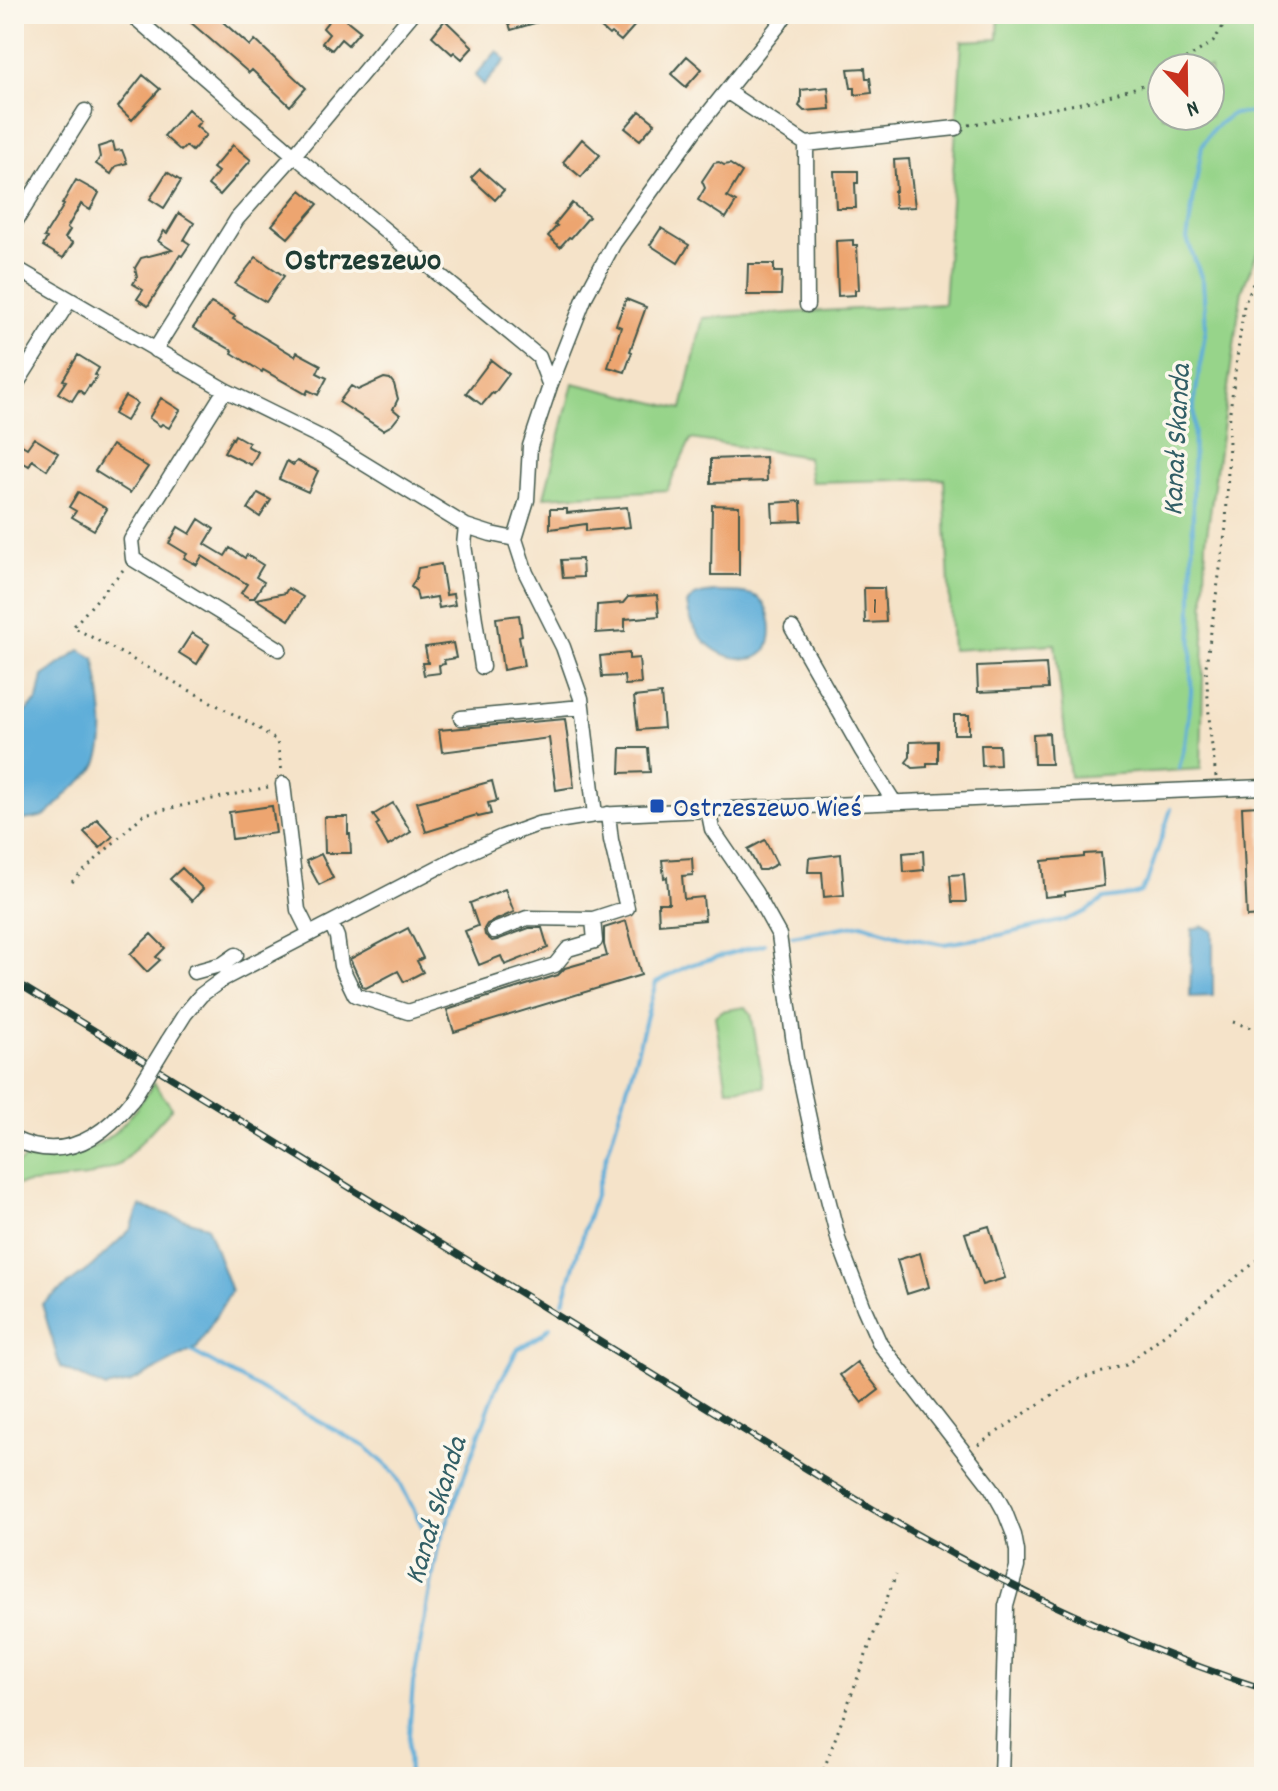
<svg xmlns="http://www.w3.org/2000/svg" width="1278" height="1791" font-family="Dekko,sans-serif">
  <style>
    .green { fill: #97d48a; stroke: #5b885f; stroke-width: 2; fill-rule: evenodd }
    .water { fill: #5eaed9; stroke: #3e7686; stroke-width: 2 }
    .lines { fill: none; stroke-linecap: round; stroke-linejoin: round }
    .stream { stroke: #5eaed9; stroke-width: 4 }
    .building { fill: #eda570 }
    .minor-casing { stroke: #3f564a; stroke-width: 17 }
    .path { stroke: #3f564a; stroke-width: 3; stroke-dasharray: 2 6; stroke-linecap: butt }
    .minor { stroke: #fff; stroke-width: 14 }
    .rail-casing { stroke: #1f3d34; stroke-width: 7 }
    .rail { stroke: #fbf7ec; stroke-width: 4; stroke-dasharray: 12; stroke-linecap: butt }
    .minor-bridge-casing { stroke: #3f564a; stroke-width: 17; stroke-linecap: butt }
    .minor-bridge { stroke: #fff; stroke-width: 14 }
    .transit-dot { fill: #1a4fb4; stroke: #fbf7ec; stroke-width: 3 }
    .labels { text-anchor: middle; stroke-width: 7; stroke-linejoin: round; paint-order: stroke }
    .number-label { font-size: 24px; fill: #525743 }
    .transit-label { font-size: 28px; fill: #164399; stroke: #fbf7ec; text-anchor: start }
    .water-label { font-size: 30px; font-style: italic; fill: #325f66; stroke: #fbf7ec }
    .quarter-label { font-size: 32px; font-weight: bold; fill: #1f3d34; stroke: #fbf7ec }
  </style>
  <rect width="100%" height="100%" fill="#fbf7ec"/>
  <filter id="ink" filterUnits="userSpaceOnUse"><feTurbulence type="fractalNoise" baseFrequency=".0125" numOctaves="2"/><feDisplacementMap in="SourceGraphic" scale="16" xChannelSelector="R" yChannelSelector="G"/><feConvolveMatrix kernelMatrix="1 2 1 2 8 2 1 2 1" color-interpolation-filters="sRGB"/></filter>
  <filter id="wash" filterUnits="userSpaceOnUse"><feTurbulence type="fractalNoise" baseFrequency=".006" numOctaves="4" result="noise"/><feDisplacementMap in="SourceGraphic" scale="32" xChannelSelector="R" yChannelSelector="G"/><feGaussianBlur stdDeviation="1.8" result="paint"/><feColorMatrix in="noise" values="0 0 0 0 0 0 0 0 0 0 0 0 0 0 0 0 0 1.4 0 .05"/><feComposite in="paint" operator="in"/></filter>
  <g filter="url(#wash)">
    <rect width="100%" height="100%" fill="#f5e3c9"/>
    <path class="green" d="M999,14H1264V236L1242,290L1206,541L1201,769L1070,777L1055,644L952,650L944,479L811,482L807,457L691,439L667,490L544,497L573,383L682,409L703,318L944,304L962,41L998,39ZM1162,68H1210V116H1162Z
      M745,1007L751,1013L764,1087L727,1089L715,1016L721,1011Z
      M154,1083L172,1108L121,1164L87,1177L14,1185V1166C19,1163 25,1158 30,1156C45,1152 61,1156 75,1153C111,1146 135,1112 154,1083Z"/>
    <path class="water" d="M497,51L506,60L484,85L475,76Z
      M714,592C727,592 746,591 757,597C772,605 776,642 763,653C755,660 749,659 739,658C712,656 690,631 687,604C694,593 702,594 714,592Z
      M80,650L95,659C99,689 112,742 94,769C88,778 75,785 67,794C48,814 50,818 21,820L14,828V723L38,700L43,676Z
      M1203,926L1213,931V996L1190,997L1192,929Z
      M140,1206L207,1226L231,1291L197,1348L130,1383L106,1388L60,1367L42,1304L91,1267L131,1229Z"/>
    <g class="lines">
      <path class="stream" d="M1179,768L1185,745L1191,693L1194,404L1206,328L1203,282L1187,239L1202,146L1211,131L1221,122L1232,114L1264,112
        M792,936L862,924L902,937L944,944L1000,935L1065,920L1085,912L1104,899L1133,895L1141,892L1147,882L1171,809
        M563,1302L630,1078L656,982L690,965L764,944
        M191,1351L366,1447L395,1473L422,1526L442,1537
        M409,1777L408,1748L413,1683L438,1547L496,1389L518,1349L541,1335L550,1327"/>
    </g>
    <g id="blocks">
      <path class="building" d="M181,14H214L250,46L255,40L306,88L290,106L252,70L249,73Z
        M334,14H339L360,31L348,45L341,39L332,50L322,43L329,34L323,28Z
        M506,14H555V17L511,30Z
        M589,14H624L636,24L621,41L611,33L609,35L600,27L602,25Z
        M445,20L473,47L462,59L454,52L452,54L432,36Z
        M687,56L702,69L686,87L671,74Z
        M865,68L866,78H870L872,93L855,95V88H851L848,69Z
        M143,75L160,89L132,120L118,107Z
        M828,87L830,109L804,111L799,106L801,102V90Z
        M188,109L201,121L196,126L206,135L192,151L186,146L181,151L164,136Z
        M640,111L655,123L640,140L625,128Z
        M582,139L600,155L581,177L563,162Z
        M113,142L115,151L122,150L127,163L116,166L111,174L96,164L100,157L98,147Z
        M233,145L251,160L220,195L208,185L218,172L213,168Z
        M909,159L915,207L895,208L894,191H896L894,160Z
        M719,162L724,165L730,164L742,172L727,197L736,202L726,218L698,200L705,188L702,181L714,163Z
        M480,169L504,190L495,200L471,178Z
        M834,171H858V183H855L856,208H836Z
        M167,172L181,181L164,208L150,199Z
        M76,180L99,193L90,210L81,204L67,228L70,230L65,238L73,243L63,258L43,246L47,238L44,237L64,205L62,204Z
        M301,190L318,204L288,238L272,225Z
        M572,203L589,217L571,238L569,237L560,247L548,236L557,226L554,225Z
        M179,213L194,223L184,240L190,244L182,256L180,255L148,306L137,299L143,290L133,284L137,277L135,268L141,258L172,250L158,241L164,231L167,233Z
        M661,228L689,245L678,263L650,245Z
        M853,240V245H857L859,290H855V295L838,296L836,241Z
        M256,257L284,276L266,302L235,284Z
        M748,264H774V272H782L781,295H747Z
        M626,299L646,307L630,351L632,352L625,372L608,367L621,327L616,325Z
        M211,303L235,316L233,319L295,356L297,352L321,365L317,373L327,378L318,395L308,390L306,394L263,370L262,372L232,353L233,351L193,328Z
        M78,355L99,368L95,375L97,376L90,387L89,386L84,394L79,390L72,401L58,393L66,381L63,380Z
        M491,360L509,374L494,394L492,393L482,405L466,393Z
        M384,378L390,379L394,384L398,399L393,409L400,415L392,425L383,430L339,402L351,386L358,390Z
        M125,396L137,403L126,421L114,414Z
        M161,398L180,410L169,428L162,424L160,426L149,418Z
        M235,435L249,443L247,446L258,452L251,465L224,452L232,438L233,439Z
        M34,438L58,453L47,470L32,460L29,466L14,457V440L27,448Z
        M112,445L148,467L130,493L95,471Z
        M766,457L767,481L711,483V459Z
        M287,461L293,465L297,461L318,471L308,492L279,479Z
        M78,492L107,509L94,530L72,517L76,511L69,507Z
        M258,493L271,500L260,517L248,509Z
        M801,501L802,521L773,522L772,503Z
        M712,505L739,506V575H711Z
        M627,507L630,527L586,531V524L550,529V509H567V513Z
        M199,519L214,529L205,544L225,556L230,548L245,558L247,555L263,565L256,577L264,582L254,598H249L241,593L247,584L202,556L197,565L184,558L187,554L169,543L178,527L190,534Z
        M582,559L583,577L563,578L561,560Z
        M441,564L446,595L453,594L455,605L439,608L437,597L418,600L416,591L411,587L416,578L418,568Z
        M288,588L303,597L289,620L256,599L285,593Z
        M864,588H884L886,622L865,623Z
        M657,595L659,616L625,619V631L596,633L597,605L623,603L628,597Z
        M519,615L522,635L519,636L524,666L503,670L496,618Z
        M192,633L209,644L197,664L179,653Z
        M453,643L456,658L444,660L445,664L439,665L440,673L424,675L422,663H428L425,647Z
        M629,653V659L639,658L641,684L625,685L624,676L602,677L600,656Z
        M1046,664L1048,689L978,692L977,667Z
        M661,694L664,728L638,730L634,697Z
        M954,715H969V734H954Z
        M565,719L574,787L556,790L549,738L442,752L439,730Z
        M1049,733L1051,764H1034L1033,734Z
        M938,741V763H927V767L913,768L906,762L910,757V742Z
        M981,745H999L1000,765L982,766Z
        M621,748H648L650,772L620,773Z
        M492,781L497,801L488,803L491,814L478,817L477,815L447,824L448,825L426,832L417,802Z
        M393,803L411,832L388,846L376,825L379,823L373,815Z
        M272,806L276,833L232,839L229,812Z
        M1259,806L1264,916L1247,917L1242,807Z
        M324,817H348V834H350L351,853H325Z
        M97,819L113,836L100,848L84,832Z
        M765,840L777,864L765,870H759L748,849Z
        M923,851L924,870L904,872L903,853Z
        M1101,853L1104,886L1065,892V895L1045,897L1042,861L1084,857V854Z
        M321,854L333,878L319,885L306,861Z
        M841,854L844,895L824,897L822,872H808L809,858Z
        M692,858L693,875L682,876L684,899L703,897L705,920L659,924L658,903H669L667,877L664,878L662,860Z
        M182,868L203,889L192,901L170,879Z
        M964,874L966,902H952L950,875Z
        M505,889L514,912L487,924L484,929L485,935L492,941L497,940L529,928H542L548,948L505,965L501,956L479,965L465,931L478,926L470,903Z
        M626,921L641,975L454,1032L447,1010L558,975L565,968L607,956L604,945V928Z
        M408,928L423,958L417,961L423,972L404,982L398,971L366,988L363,987L350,959Z
        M151,934L165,948L156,957L160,960L147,972L130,954Z
        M989,1226L1005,1278L982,1285L965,1233Z
        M920,1253L929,1287L907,1294L897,1260Z
        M857,1362L879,1390L862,1403L840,1375Z"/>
    </g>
  </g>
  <g filter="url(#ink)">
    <use href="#blocks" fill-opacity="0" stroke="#3f564a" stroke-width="2"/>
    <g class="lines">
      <defs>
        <path id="minor" d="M131,14L294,155L539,357L550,386
          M726,91L806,144L956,128
          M806,144L807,305
          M14,224L85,111
          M14,267L225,390L324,439L466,526L491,534L515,539
          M155,350L237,219L294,155L412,14
          M14,388L69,301
          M225,390L131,540L133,559L279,649
          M466,526L464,545L482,667
          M792,628L862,751L894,802
          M461,718L582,707
          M283,784L298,910L310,934
          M708,809L712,829L755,892L779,935L796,1058L815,1147L839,1242L864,1308L880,1344L991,1487L1005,1512L1014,1535L1017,1551V1567L1006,1606L1001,1777
          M595,815L581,698L563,647L526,573L515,539L527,500L530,446L550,386L585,297L614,243L695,130L778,26L786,14
          M331,923L337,937L341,966L355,995L408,1012L555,965L568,949L595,941L593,919
          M494,931L527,918L593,919L627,908L611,840L608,814
          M194,972L223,964L236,955
          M168,1041L185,1014L201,995L223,979L460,856L502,837L538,824L595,815L660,812L1264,787
          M14,1139C63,1163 102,1138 132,1100"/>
      </defs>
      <use href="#minor" class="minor-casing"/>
      <path class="path" d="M1172,68L1213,42L1231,14
        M969,125L1096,100L1150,83L1162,75
        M123,570L73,627L257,727L277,741L282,772
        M1216,777L1210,731L1206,666L1226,527L1230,411L1244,305L1264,257
        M72,882L144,814L268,787
        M1233,1022L1264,1032
        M978,1445L1073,1381L1126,1365L1264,1255
        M821,1777L896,1574"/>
      <use href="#minor" class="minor"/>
      <defs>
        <path id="rail" d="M14,981L836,1487C972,1570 1112,1640 1264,1689"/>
      </defs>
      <use href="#rail" class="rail-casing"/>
      <use href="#rail" class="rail"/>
      <defs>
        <path id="minor-bridge" d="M132,1100L168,1041"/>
      </defs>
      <use href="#minor-bridge" class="minor-bridge-casing"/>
      <use href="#minor-bridge" class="minor-bridge"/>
    </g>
  </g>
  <rect class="transit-dot" x="649" y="798" width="16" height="16" rx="4"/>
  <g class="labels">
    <g class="number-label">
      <text x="875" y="613">1</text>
    </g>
    <g class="transit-label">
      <text x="673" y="816">Ostrzeszewo Wieś</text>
    </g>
    <g class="water-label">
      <text transform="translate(1175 440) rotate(-87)" y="10">Kanał Skanda</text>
      <text transform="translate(434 1510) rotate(-73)" y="10">Kanał Skanda</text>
    </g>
    <g class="quarter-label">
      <text x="363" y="269">Ostrzeszewo</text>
    </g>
  </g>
  <rect width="1278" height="1791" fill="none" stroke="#fbf7ec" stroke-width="48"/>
  <g transform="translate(1186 92) rotate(158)"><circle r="38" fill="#fbf7ec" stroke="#a3ada2" stroke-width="2"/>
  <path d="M0-6L14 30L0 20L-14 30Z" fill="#c8321e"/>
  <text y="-12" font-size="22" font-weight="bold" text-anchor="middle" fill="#1f3d34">N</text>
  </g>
</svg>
